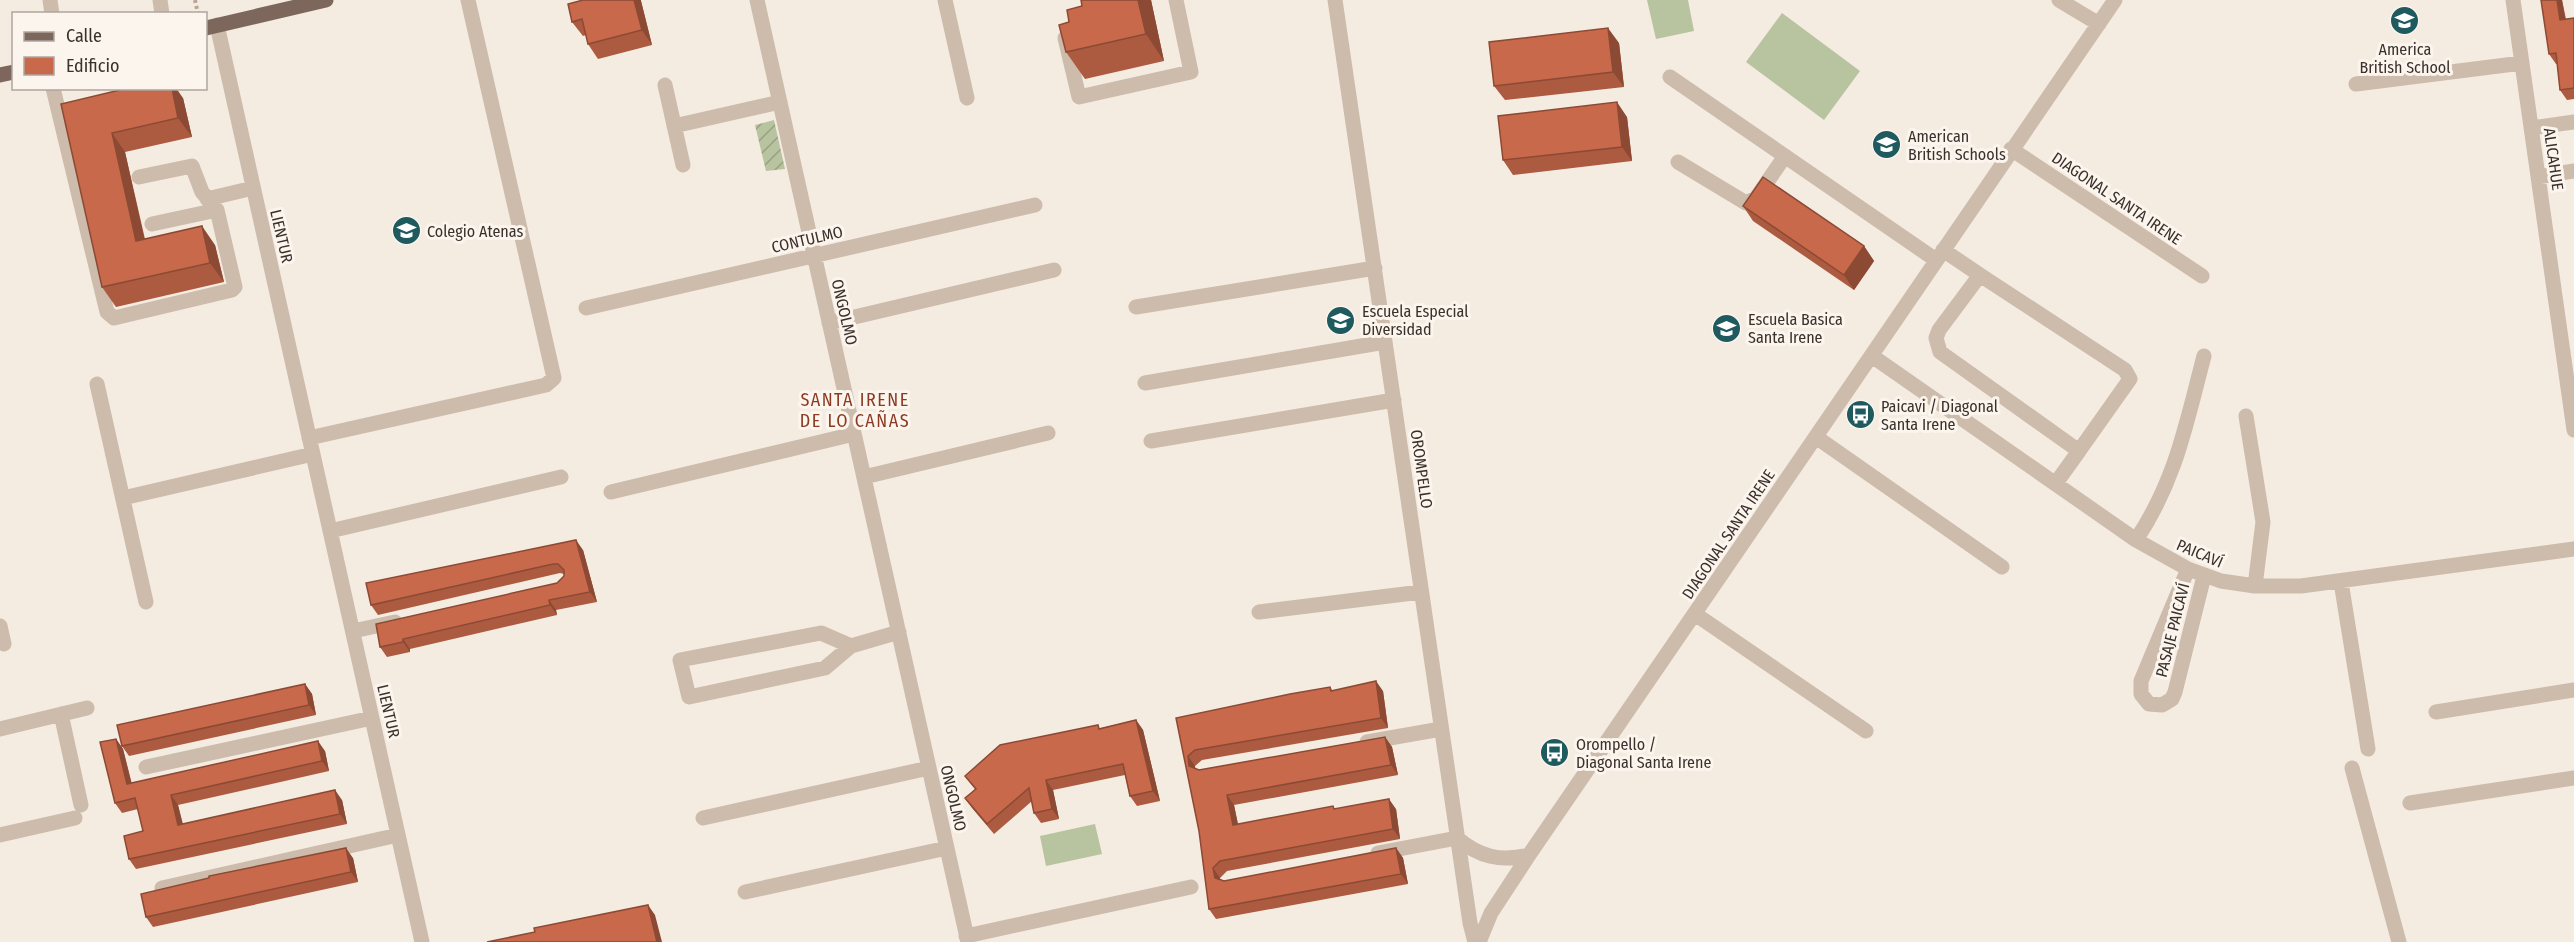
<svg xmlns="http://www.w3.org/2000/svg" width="2574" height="942" font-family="'Fira Sans Condensed',sans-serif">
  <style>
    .grass { fill: #b8c4a0 }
    .garden { fill: url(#garden-furrows) }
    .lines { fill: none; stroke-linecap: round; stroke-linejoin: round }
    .path { stroke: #b9a596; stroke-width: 4; stroke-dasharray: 3 3; stroke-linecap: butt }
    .minor { stroke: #cdbbac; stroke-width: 15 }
    .major { stroke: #7d675c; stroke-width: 15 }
    .wall { fill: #ac5a40 }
    .shaded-wall { fill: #8c4a34 }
    .building { fill: #c8694b; stroke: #8c4a34; stroke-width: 1.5 }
    .labels { text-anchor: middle; stroke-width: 6; stroke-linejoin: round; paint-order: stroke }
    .poi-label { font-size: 16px; fill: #3b302b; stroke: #fbf5ee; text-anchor: start }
    .street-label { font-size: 16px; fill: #3b302b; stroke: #fbf5ee }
    .neighbourhood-label { font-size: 18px; letter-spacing: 1.5px; fill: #8c3b22; stroke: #fbf5ee }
  </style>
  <defs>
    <pattern id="garden-furrows" width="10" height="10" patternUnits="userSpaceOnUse" patternTransform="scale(1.5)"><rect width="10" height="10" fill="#b8c4a0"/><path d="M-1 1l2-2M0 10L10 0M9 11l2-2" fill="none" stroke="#97a083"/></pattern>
  </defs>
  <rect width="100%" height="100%" fill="#f4ebe1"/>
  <path class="grass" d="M1647,0H1688L1694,31L1656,39Z
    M1782,13L1860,71L1824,120L1746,62Z
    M1095,824L1102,854L1046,866L1040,836Z"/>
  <path class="garden" d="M774,120L785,169L766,171L755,125Z"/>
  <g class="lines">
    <path class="path" d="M195,0L198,14"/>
    <path class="minor" d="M50,0L52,14
      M160,0L162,14
      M757,0L968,942
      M945,0L967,98
      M1335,0L1470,923L1475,942
      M2059,0L2099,24
      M2513,0L2574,430
      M217,25L422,942
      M1065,38L1079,97L1191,72L1176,0
      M1670,77L1936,260
      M2356,84L2522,63
      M665,85L683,165
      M53,88L107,312L114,318L232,290L235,287L217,210L202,192L192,166L139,177
      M674,126L780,102
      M2531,128L2574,122
      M2011,149L2202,276
      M1678,162L1746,203L1756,198L1785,156
      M2538,177L2574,171
      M207,199L253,188
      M152,224L217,210
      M1943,250L1980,275
      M1980,275L2125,370L2130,379L2079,451L1940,352L1936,338L1939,330Z
      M1136,307L1375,268
      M586,308L1035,205
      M829,323L1054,270
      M1872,356L2136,540L2188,569L2221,581L2255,586H2301L2574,549
      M1145,383L1385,342
      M97,384L146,602
      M2246,416L2263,522L2255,586
      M1816,437L2002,567
      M309,438L546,385L554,378L468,0
      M1151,441L1394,400
      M864,477L1048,433
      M2056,483L2079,451
      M611,492L854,434
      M123,498L313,454
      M330,531L561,477
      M2136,540C2176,480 2186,424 2204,356
      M2188,569L2141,681V694L2149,704L2162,705L2172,699L2175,692L2204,576
      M2341,582L2368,749
      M1259,612L1421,592
      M1695,614L1866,731
      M0,626L4,644
      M353,631L395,622
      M851,646L821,633L680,660L689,697L825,668L851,646L899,632
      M2436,712L2574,690
      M61,714L81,805
      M0,729L87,708
      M1367,742L1441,729
      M146,767L372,718
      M2352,768L2399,942
      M2410,803L2574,778
      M703,818L929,768
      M0,835L75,818
      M1457,838C1479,857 1501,862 1529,855
      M1378,853L1457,838
      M162,888L398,835
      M745,892L947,848
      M966,936L1191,887
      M1479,942L1491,913L1529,855L2115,0"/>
    <path class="major" d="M206,28L326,0
      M0,75L14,72"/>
  </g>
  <path class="wall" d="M1081,0H1151L1164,61L1085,79L1066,52L1069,22L1082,6Z
    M2562,0L2566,19L2574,18V99L2567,100L2560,90L2557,64H2556L2549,54Z
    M641,1L652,45L598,59L588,44L586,35L583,36L572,22Z
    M1619,43L1624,87L1505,100L1494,86Z
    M183,98L192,137L125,152L145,239L215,245L224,282L116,307L102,287L61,104Z
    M1627,117L1632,161L1513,175L1503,160Z
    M1743,206L1864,246L1874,261L1854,290L1753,221Z
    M583,550L597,602L556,610L557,615L410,649V652L387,657L380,647L557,583L564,576V574L560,573L378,615L371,605Z
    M305,684L312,694L316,715L129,756L122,746Z
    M1330,687L1332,690L1383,691L1388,728L1202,760L1195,766V768L1199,770L1385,737L1392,747L1398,775L1234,805L1238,824L1335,809H1396L1400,839L1227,871L1220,878V879L1224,881L1396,848L1403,858L1408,884L1216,919L1209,909L1199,831L1176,718Z
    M1136,720L1143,730L1160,801L1137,806L1130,796L1125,775L1053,790L1059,819L1041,823L1034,813L1032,801L994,834L972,808L965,798L975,789L965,776L1101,728Z
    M116,739L123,749L132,784L325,751L329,771L178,805L183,824L342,800L347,824L136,869L129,859L143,831L138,809L122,813L115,803Z
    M353,858L358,882L153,927L146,917Z"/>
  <path class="shaded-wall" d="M634,0H641V1L652,45L642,30Z
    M1138,0H1151L1164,61L1146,34Z
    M2557,0H2562L2567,30L2560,20Z
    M1608,28L1619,43L1624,87L1613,72Z
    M172,88H176L183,98L192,137L178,118Z
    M1617,102L1627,117L1632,161L1622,147Z
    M112,133L125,152L149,260L136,241Z
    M202,226L215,245L224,282L210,263Z
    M1864,246L1874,261L1854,290L1844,275Z
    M576,540L583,550L597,602L590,592Z
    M549,600L556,610L557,615L550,605Z
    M403,639L410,649V652L403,642Z
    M1376,681L1383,691L1388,728L1381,718Z
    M305,684L312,694L316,715L309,705Z
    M1136,720L1143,730L1160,801L1153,791Z
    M1385,737L1392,747L1398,775L1391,765Z
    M116,739L123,749L134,794L127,784Z
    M318,741L325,751L329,771L322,761Z
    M1188,756L1195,766L1196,776L1189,766Z
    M1046,780L1053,790L1059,819L1052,809Z
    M335,790L342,800L347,824L340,814Z
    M171,795L178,805L185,835L178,825Z
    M1227,795L1234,805L1240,835L1233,825Z
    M1389,799L1396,809L1400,839L1393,829Z
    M346,848L353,858L358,882L351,872Z
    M1396,848L1403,858L1408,884L1401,874Z
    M1213,868L1220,878L1222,888L1215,878Z
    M648,905L655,915L662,942H657Z"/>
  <path class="building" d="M583,0H634L642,30L588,44L582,19L572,22L568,4Z
    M1081,0H1138L1146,34L1066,52L1059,25L1069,22L1067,10L1082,6Z
    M2541,0H2557L2560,20L2574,18V88L2560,90L2556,53L2549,54Z
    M1608,28L1613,72L1494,86L1489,42Z
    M128,88H172L178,118L112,133L136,241L202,226L210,263L102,287L61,104Z
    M1617,102L1622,147L1503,160L1498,116Z
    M1763,177L1864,246L1844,275L1743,206Z
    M576,540L590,592L549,600L550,605L403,639V642L380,647L376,624L557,583L564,576V570L558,564H553L371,605L366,583Z
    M1376,681L1381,718L1195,750L1188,756L1189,766L1199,770L1385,737L1391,765L1227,795L1233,825L1333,806L1334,809L1389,799L1393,829L1220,861L1213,868L1215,878L1224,881L1396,848L1401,874L1209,909L1199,831L1176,718L1290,694L1330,687L1331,691Z
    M305,684L309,705L122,746L117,725Z
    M1136,720L1153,791L1130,796L1123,764L1046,780L1052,809L1034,813L1029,788L987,824L965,798L976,789L965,776L1000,745L1098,725L1099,729Z
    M116,739L127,784L318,741L322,761L171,795L178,825L335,790L340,814L129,859L124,836L143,831L135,798L115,803L100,742Z
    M346,848L351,872L146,917L141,894L209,878V876Z
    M648,905L657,942H487L535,932L534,928Z"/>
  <defs>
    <symbol id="school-disc" viewBox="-11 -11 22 22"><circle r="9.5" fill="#1f5a5e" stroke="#fbf5ee"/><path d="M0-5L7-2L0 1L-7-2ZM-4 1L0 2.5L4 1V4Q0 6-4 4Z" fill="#fff"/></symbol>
    <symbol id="bus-disc" viewBox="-11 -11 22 22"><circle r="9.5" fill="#1f5a5e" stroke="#fbf5ee"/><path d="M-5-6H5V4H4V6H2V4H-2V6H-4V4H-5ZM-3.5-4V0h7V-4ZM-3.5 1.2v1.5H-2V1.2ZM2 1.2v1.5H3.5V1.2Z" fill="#fff"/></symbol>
  </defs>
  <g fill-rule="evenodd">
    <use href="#school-disc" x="2388" y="4" width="33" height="33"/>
    <use href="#school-disc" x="1870" y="128" width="33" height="33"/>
    <use href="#school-disc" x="390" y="214" width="33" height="33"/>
    <use href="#school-disc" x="1324" y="304" width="33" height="33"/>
    <use href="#school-disc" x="1710" y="312" width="33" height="33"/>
    <use href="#bus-disc" x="1844" y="398" width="33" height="33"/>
    <use href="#bus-disc" x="1538" y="736" width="33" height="33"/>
  </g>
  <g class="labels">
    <g class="poi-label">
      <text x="2405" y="55" text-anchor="middle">America<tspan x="2405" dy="18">British School</tspan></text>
      <text x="1908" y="142">American<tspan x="1908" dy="18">British Schools</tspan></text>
      <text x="427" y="237">Colegio Atenas</text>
      <text x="1362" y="317">Escuela Especial<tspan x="1362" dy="18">Diversidad</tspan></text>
      <text x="1748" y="325">Escuela Basica<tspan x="1748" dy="18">Santa Irene</tspan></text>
      <text x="1881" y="412">Paicavi / Diagonal<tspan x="1881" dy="18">Santa Irene</tspan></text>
      <text x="1576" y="750">Orompello /<tspan x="1576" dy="18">Diagonal Santa Irene</tspan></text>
    </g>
    <g class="street-label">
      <text transform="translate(2554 159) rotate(82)" y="6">ALICAHUE</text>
      <text transform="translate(2117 198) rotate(34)" y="6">DIAGONAL SANTA IRENE</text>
      <text transform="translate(282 236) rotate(77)" y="6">LIENTUR</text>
      <text transform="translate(807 239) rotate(-13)" y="6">CONTULMO</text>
      <text transform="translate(845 312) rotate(77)" y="6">ONGOLMO</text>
      <text transform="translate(1422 469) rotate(82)" y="6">OROMPELLO</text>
      <text transform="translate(1728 534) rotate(-56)" y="6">DIAGONAL SANTA IRENE</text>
      <text transform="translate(2200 553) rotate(23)" y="6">PAICAVÍ</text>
      <text transform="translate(2172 630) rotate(-76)" y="6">PASAJE PAICAVÍ</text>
      <text transform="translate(389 711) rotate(77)" y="6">LIENTUR</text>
      <text transform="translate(954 798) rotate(77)" y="6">ONGOLMO</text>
    </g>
    <g class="neighbourhood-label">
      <text x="855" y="406">SANTA IRENE<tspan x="855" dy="21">DE LO CAÑAS</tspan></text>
    </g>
  </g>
  <rect x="12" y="12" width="195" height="78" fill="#fbf5ee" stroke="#aea6a0" stroke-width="1.5"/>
  <rect x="24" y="32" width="30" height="9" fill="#7d675c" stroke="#aea6a0" stroke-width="1.5"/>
  <text x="66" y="42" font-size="18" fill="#3b302b">Calle</text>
  <rect x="24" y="57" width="30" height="18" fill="#c8694b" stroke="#aea6a0" stroke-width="1.5"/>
  <text x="66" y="72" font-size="18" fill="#3b302b">Edificio</text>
</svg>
